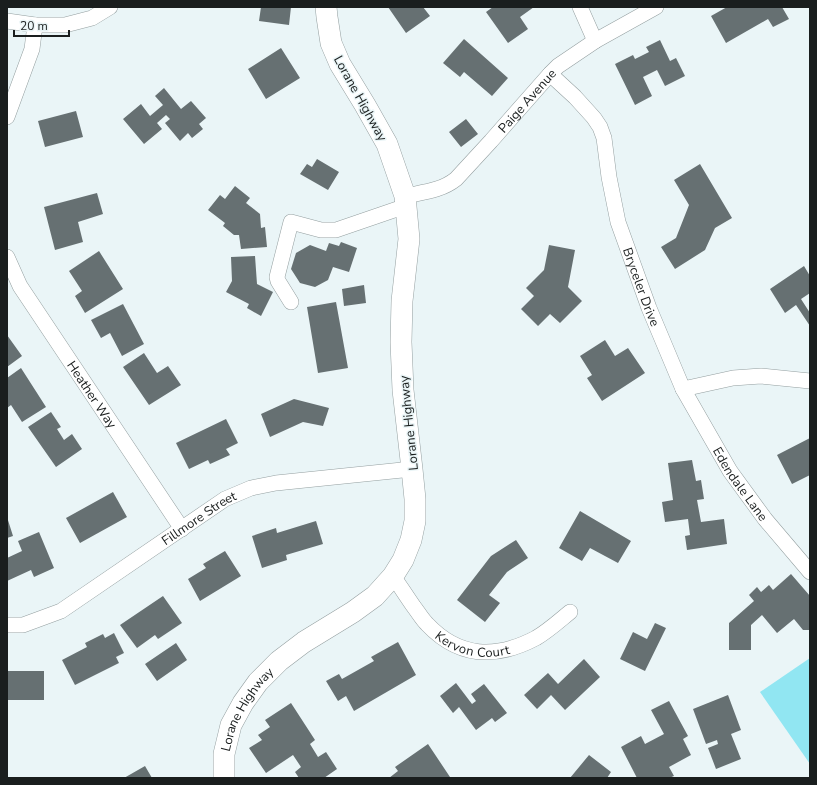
<svg xmlns="http://www.w3.org/2000/svg" width="817" height="785" font-family="'Nunito Sans',sans-serif">
  <style>
    .green { fill: #91e6f2 }
    .building { fill: #667072 }
    .lines { fill: none; stroke-linecap: round; stroke-linejoin: round }
    .street-casing { stroke: #949fa0; stroke-width: 16 }
    .secondary-casing { stroke: #949fa0; stroke-width: 22 }
    .street { stroke: #fff; stroke-width: 15 }
    .secondary { stroke: #fff; stroke-width: 21 }
    .labels { text-anchor: middle; stroke-width: 3; stroke-linejoin: round; paint-order: stroke }
    .street-label { font-size: 13px; fill: #1a1e1e; stroke: #eaf5f7 }
  </style>
  <rect width="100%" height="100%" fill="#eaf5f7"/>
  <path class="green" d="M810,658V764L760,692Z"/>
  <path class="building" d="M261,7H291L289,25L259,21Z
    M388,7H423L430,16L406,33Z
    M493,7H534L520,17L528,29L508,43L486,12Z
    M727,7H782L789,19L773,27L768,19L726,43L711,16Z
    M464,39L508,78L492,96L464,72L460,77L443,63Z
    M660,40L670,61L676,58L685,76L665,86L657,70L643,77L652,96L635,105L615,64L633,55L635,59L649,52L646,47Z
    M281,48L300,78L266,99L248,69Z
    M164,88L181,109L191,101L206,118L199,124L203,129L192,138L188,133L180,141L165,123L170,119L166,115L157,123L162,129L144,144L123,119L141,104L150,116L163,105L155,96Z
    M76,111L83,137L45,147L38,121Z
    M466,119L478,134L461,147L449,132Z
    M317,159L339,172L328,190L300,174L307,164L312,167Z
    M700,164L732,218L715,228L705,250L675,269L661,247L676,238L689,205L674,180Z
    M235,186L250,198L246,203L260,214L261,228L265,227L267,247L241,249L239,235H234L223,226L225,223L208,210L220,195L225,199Z
    M97,193L103,214L78,222L83,242L55,250L44,207Z
    M341,242L357,248L349,272L333,267L328,280L315,287L300,283L291,269L296,253L310,245L326,251L329,243L339,246Z
    M549,245L575,250L568,287L582,301L560,323L550,314L538,326L521,309L534,296L526,288L544,270Z
    M99,251L123,289L85,313L75,296L82,291L69,271Z
    M255,256L257,284L273,292L261,316L247,308L249,304L226,292L232,281L231,257Z
    M804,266L810,276V293L801,299L810,313V326L796,305L785,313L770,289Z
    M364,285L366,303L344,306L342,289Z
    M336,302L348,368L318,373L307,307Z
    M123,304L144,344L122,356L110,333L101,338L91,320Z
    M7,335L22,356L7,367Z
    M605,340L615,356L628,348L645,373L602,401L587,378L592,375L580,356Z
    M144,353L157,373L168,366L181,385L149,405L123,367Z
    M21,368L46,407L22,422L11,405L7,408V378Z
    M294,399L329,408L323,426L303,422L270,437L261,414Z
    M51,412L61,427L57,429L64,440L72,434L82,449L56,467L28,427Z
    M226,419L238,443L226,449L230,455L210,464L208,460L189,469L176,443Z
    M810,438V475L792,484L777,455Z
    M692,460L696,481L701,480L704,499L697,500L701,522L724,519L727,544L687,550L685,536L690,535L688,519L665,522L662,502L673,500L668,463Z
    M113,492L127,517L80,543L66,518Z
    M580,511L631,541L618,563L590,548L582,561L559,548Z
    M7,517L13,536L7,538Z
    M316,521L323,544L286,555L287,560L262,568L252,536L276,528L277,533Z
    M39,532L54,568L34,577L31,570L7,581V558L22,551L18,541Z
    M516,540L528,558L507,572L489,595L500,603L485,622L457,600L491,556Z
    M225,551L241,576L200,601L188,579L206,568L203,564Z
    M791,574L810,596V630H803L794,619L777,633L762,615L751,625V650H729V623L754,601L749,595L757,587L761,592L769,585L773,590Z
    M163,596L182,623L158,639L155,635L137,648L120,625Z
    M655,623L666,628L645,671L620,659L633,632L647,639Z
    M114,633L124,653L116,657L119,663L75,685L62,660L87,647L85,643L103,634L105,638Z
    M398,642L416,675L354,711L346,696L338,701L326,681L339,674L342,679L374,661L371,657Z
    M176,643L187,660L157,681L145,664Z
    M584,659L600,677L565,710L551,695L537,709L524,695L548,673L558,684Z
    M7,671H44V700H7Z
    M456,683L472,704L476,701L471,694L484,684L507,713L495,722L492,718L476,730L459,707L453,713L440,696Z
    M728,695L741,730L731,734L741,759L716,769L708,748L718,744L717,740L706,744L693,709Z
    M669,701L688,736L683,739L691,755L669,767L674,776L669,778H637L621,747L641,736L645,744L664,734L651,710Z
    M291,703L315,740L310,744L318,757L326,752L337,769L324,778H299L295,772L301,767L293,755L266,773L249,748L262,740L258,735L270,727L265,720Z
    M428,744L450,777L449,778H389L398,771L395,767Z
    M589,755L611,772L607,778H570Z
    M145,766L152,778H124Z"/>
  <g class="lines">
    <defs>
      <g id="street">
        <path d="M580,7L595,41"/>
        <path d="M7,21L35,25H65L92,18L110,7"/>
        <path id="s1" d="M550,74L575,97L594,118L600,127L604,138L609,177L618,222L649,308L683,389L733,378L761,376L810,381"/>
        <path d="M7,117L32,49L35,25"/>
        <path id="s2" d="M405,196C423,192 441,191 456,179L491,141L550,74L558,66L595,41L656,7"/>
        <path id="s3" d="M7,257L20,286L182,529"/>
        <path d="M291,302L278,281L277,277L291,222L321,230H336L406,206"/>
        <path id="s4" d="M683,389L730,471L765,519L810,572"/>
        <path id="s5" d="M393,576C400,586 407,597 414,607C418,612 422,619 427,624C459,658 496,659 536,638C548,631 559,621 570,612"/>
        <path id="s6" d="M7,625H23L61,611L225,499L251,488L276,483L412,469"/>
      </g>
      <g id="secondary">
        <path id="s7" d="M224,778V754L231,725L243,703L258,682L279,661L304,642L353,612L375,596L393,576L403,560L411,540L415,521V499L412,469L403,390L401,342L402,301L409,239L405,196L387,144L365,105L340,64L331,43L327,17L326,7"/>
      </g>
    </defs>
    <use href="#street" class="street-casing"/>
    <use href="#secondary" class="secondary-casing"/>
    <use href="#street" class="street"/>
    <use href="#secondary" class="secondary"/>
  </g>
  <g class="labels">
    <g class="street-label">
      <text transform="translate(361 98) rotate(61)" y="5">Lorane Highway</text>
      <text dy="5" stroke="none"><textPath href="#s2" startOffset="160">Paige Avenue</textPath></text>
      <text dy="5" stroke="none"><textPath href="#s1" startOffset="239">Bryceler Drive</textPath></text>
      <text dy="5" stroke="none"><textPath href="#s3" startOffset="162">Heather Way</textPath></text>
      <text transform="translate(408 423) rotate(-96)" y="5">Lorane Highway</text>
      <text dy="5" stroke="none"><textPath href="#s4" startOffset="111">Edendale Lane</textPath></text>
      <text dy="5" stroke="none"><textPath href="#s6" startOffset="223">Fillmore Street</textPath></text>
      <text dy="5" stroke="none"><textPath href="#s5" startOffset="111">Kervon Court</textPath></text>
      <text dy="5" stroke="none"><textPath href="#s7" startOffset="75">Lorane Highway</textPath></text>
    </g>
  </g>
  <rect width="817" height="785" fill="none" stroke="#1a1e1e" stroke-width="16"/>
  <path d="M14 30v6h55v-6" fill="none" stroke="#1a1e1e" stroke-width="2"/>
  <text x="20" y="30" font-size="12" fill="#1a1e1e" stroke="#eaf5f7" stroke-width="3" paint-order="stroke">20 m</text>
</svg>
